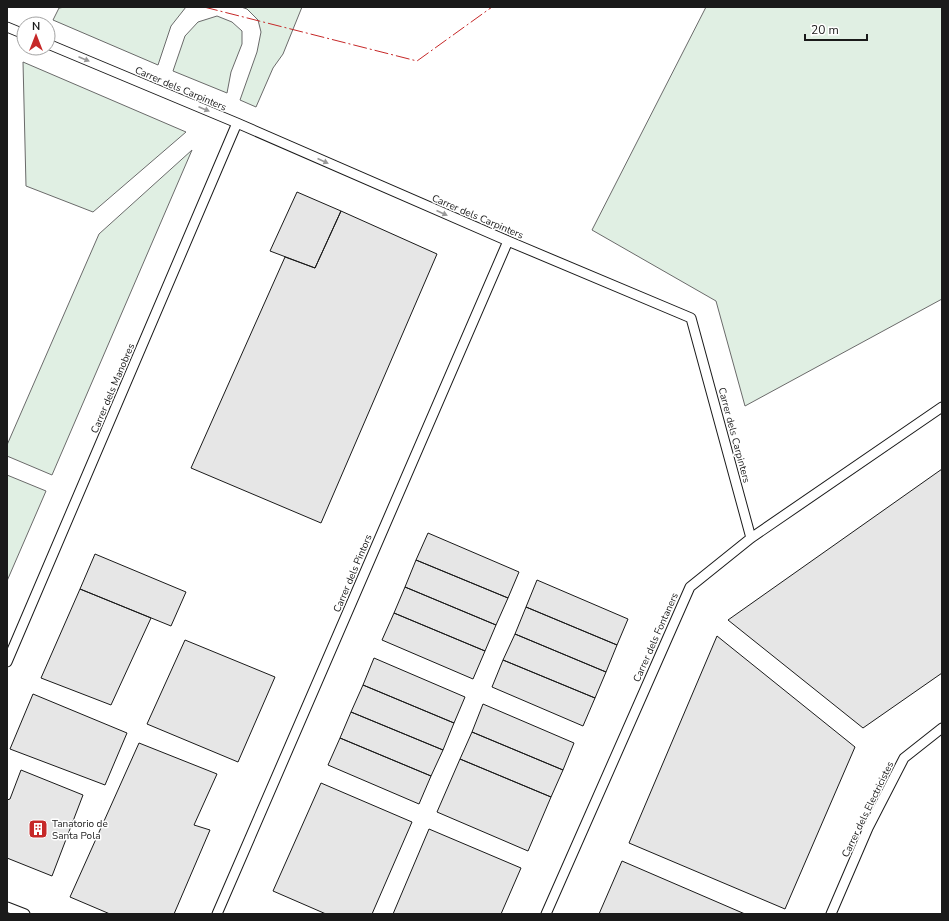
<svg xmlns="http://www.w3.org/2000/svg" width="949" height="921" font-family="'Nunito Sans',sans-serif">
  <style>
    .green { fill: #e0efe3; stroke: #6a6a6a }
    .building { fill: #e6e6e6; stroke: #1a1a1a }
    .lines { fill: none; stroke-linecap: round; stroke-linejoin: round }
    .service-casing { stroke: #1a1a1a; stroke-width: 11 }
    .service { stroke: #fff; stroke-width: 9 }
    .power { stroke: #c62828; stroke-width: 1; stroke-dasharray: 14 3 2 3; stroke-linecap: butt }
    .oneway { fill: #989898 }
    .labels { text-anchor: middle; stroke-width: 3; stroke-linejoin: round; paint-order: stroke }
    .street-label { font-size: 10px; fill: #1a1a1a; stroke: #fff }
    .poi-label { font-size: 10px; fill: #1a1a1a; stroke: #fff; text-anchor: start }
  </style>
  <rect width="100%" height="100%" fill="#fff"/>
  <path class="green" d="M65,7H186L171,26L158,65L53,20L59,8Z
    M241,7H302L283,54L273,68L256,107L240,100L257,52L261,32L258,20L247,9Z
    M706,7H942V299L745,406L716,301L592,230Z
    M217,16L232,22L242,31V44L231,72L227,93L173,71L185,36L198,22Z
    M23,62L186,132L93,212L26,186Z
    M192,150L52,475L7,456V445L99,234Z
    M7,475L46,491L7,581Z"/>
  <path class="building" d="M297,192L341,211L315,268L270,251Z
    M341,211L437,254L321,523L191,468L285,257L315,268Z
    M942,469V673L863,728L728,620Z
    M428,533L519,572L508,598L416,560Z
    M95,554L186,592L171,626L80,589Z
    M416,560L508,598L496,625L405,587Z
    M537,580L628,619L617,645L526,607Z
    M405,587L496,625L485,651L394,613Z
    M80,589L151,618L111,705L41,678Z
    M526,607L617,645L606,672L515,634Z
    M394,613L485,651L473,679L382,640Z
    M515,634L606,672L595,698L503,660Z
    M717,636L855,747L785,909L629,843Z
    M185,640L275,677L238,762L147,724Z
    M374,658L465,697L454,723L363,685Z
    M503,660L595,698L583,726L492,687Z
    M363,685L454,723L443,750L351,712Z
    M33,694L127,733L105,785L10,749Z
    M483,704L574,743L563,770L472,732Z
    M351,712L443,750L431,776L340,738Z
    M472,732L563,770L551,797L460,759Z
    M340,738L431,776L419,804L328,765Z
    M139,743L217,774L194,825L210,830L174,914H110L70,897Z
    M460,759L551,797L528,851L437,812Z
    M21,770L83,795L52,876L7,858V800L10,799Z
    M321,783L412,822L372,914H326L273,891Z
    M429,829L521,868L501,914H393Z
    M622,861L745,914H599Z"/>
  <g class="lines">
    <defs>
      <path id="service" d="M7,27L24,34
        M48,44L237,123L508,241L691,318L751,538
        M7,662L237,123
        M7,907L25,914
        M217,914L508,241
        M546,914L690,587L751,538L942,407
        M831,914L868,828L904,758L942,728"/>
    </defs>
    <use href="#service" class="service-casing"/>
    <use href="#service" class="service"/>
    <path class="power" d="M204,7L417,61L492,7"/>
  </g>
  <defs><path id="oneway-solid" d="M-6-.8H1V-3.2L6.5 0L1 3.2V.8H-6Z"/></defs>
  <g class="oneway">
    <use href="#oneway-solid" transform="translate(84 59) rotate(23)"/>
    <use href="#oneway-solid" transform="translate(204 109) rotate(23)"/>
    <use href="#oneway-solid" transform="translate(323 161) rotate(24)"/>
    <use href="#oneway-solid" transform="translate(442 213) rotate(24)"/>
  </g>
  <defs>
    <symbol id="building-square" viewBox="-11 -11 22 22"><rect x="-9" y="-9" width="18" height="18" rx="4" fill="#c62828" stroke="#fff"/><path d="M-4-6H4V6H1V3H-1V6H-4ZM-2.5-4.3h1.7v1.8h-1.7ZM.8-4.3h1.7v1.8H.8ZM-2.5-1h1.7V.8h-1.7ZM.8-1h1.7V.8H.8Z" fill="#fff"/></symbol>
  </defs>
  <g fill-rule="evenodd">
    <use href="#building-square" x="27" y="818" width="22" height="22"/>
  </g>
  <g class="labels">
    <g class="street-label">
      <text transform="translate(181 88) rotate(23)" y="4">Carrer dels Carpinters</text>
      <text transform="translate(478 216) rotate(23)" y="4">Carrer dels Carpinters</text>
      <text transform="translate(112 388) rotate(-67)" y="4">Carrer dels Manobres</text>
      <text transform="translate(735 435) rotate(75)" y="4">Carrer dels Carpinters</text>
      <text transform="translate(352 573) rotate(-67)" y="4">Carrer dels Pintors</text>
      <text transform="translate(655 637) rotate(-66)" y="4">Carrer dels Fontaners</text>
      <text transform="translate(867 809) rotate(-64)" y="4">Carrer dels Electricistes</text>
    </g>
    <g class="poi-label">
      <text x="52" y="827">Tanatorio de<tspan x="52" dy="12">Santa Pola</tspan></text>
    </g>
  </g>
  <rect width="949" height="921" fill="none" stroke="#1a1a1a" stroke-width="16"/>
  <g transform="translate(36 36)"><circle r="19" fill="#ffffff" stroke="#a3a3a3"/>
  <path d="M0-3L7 15L0 10L-7 15Z" fill="#c62828"/>
  <text y="-6" font-size="11" font-weight="bold" text-anchor="middle" fill="#1a1a1a">N</text>
  </g>
  <path d="M805 34v6h62v-6" fill="none" stroke="#1a1a1a" stroke-width="2"/>
  <text x="811" y="34" font-size="12" fill="#1a1a1a" stroke="#ffffff" stroke-width="3" paint-order="stroke">20 m</text>
</svg>
